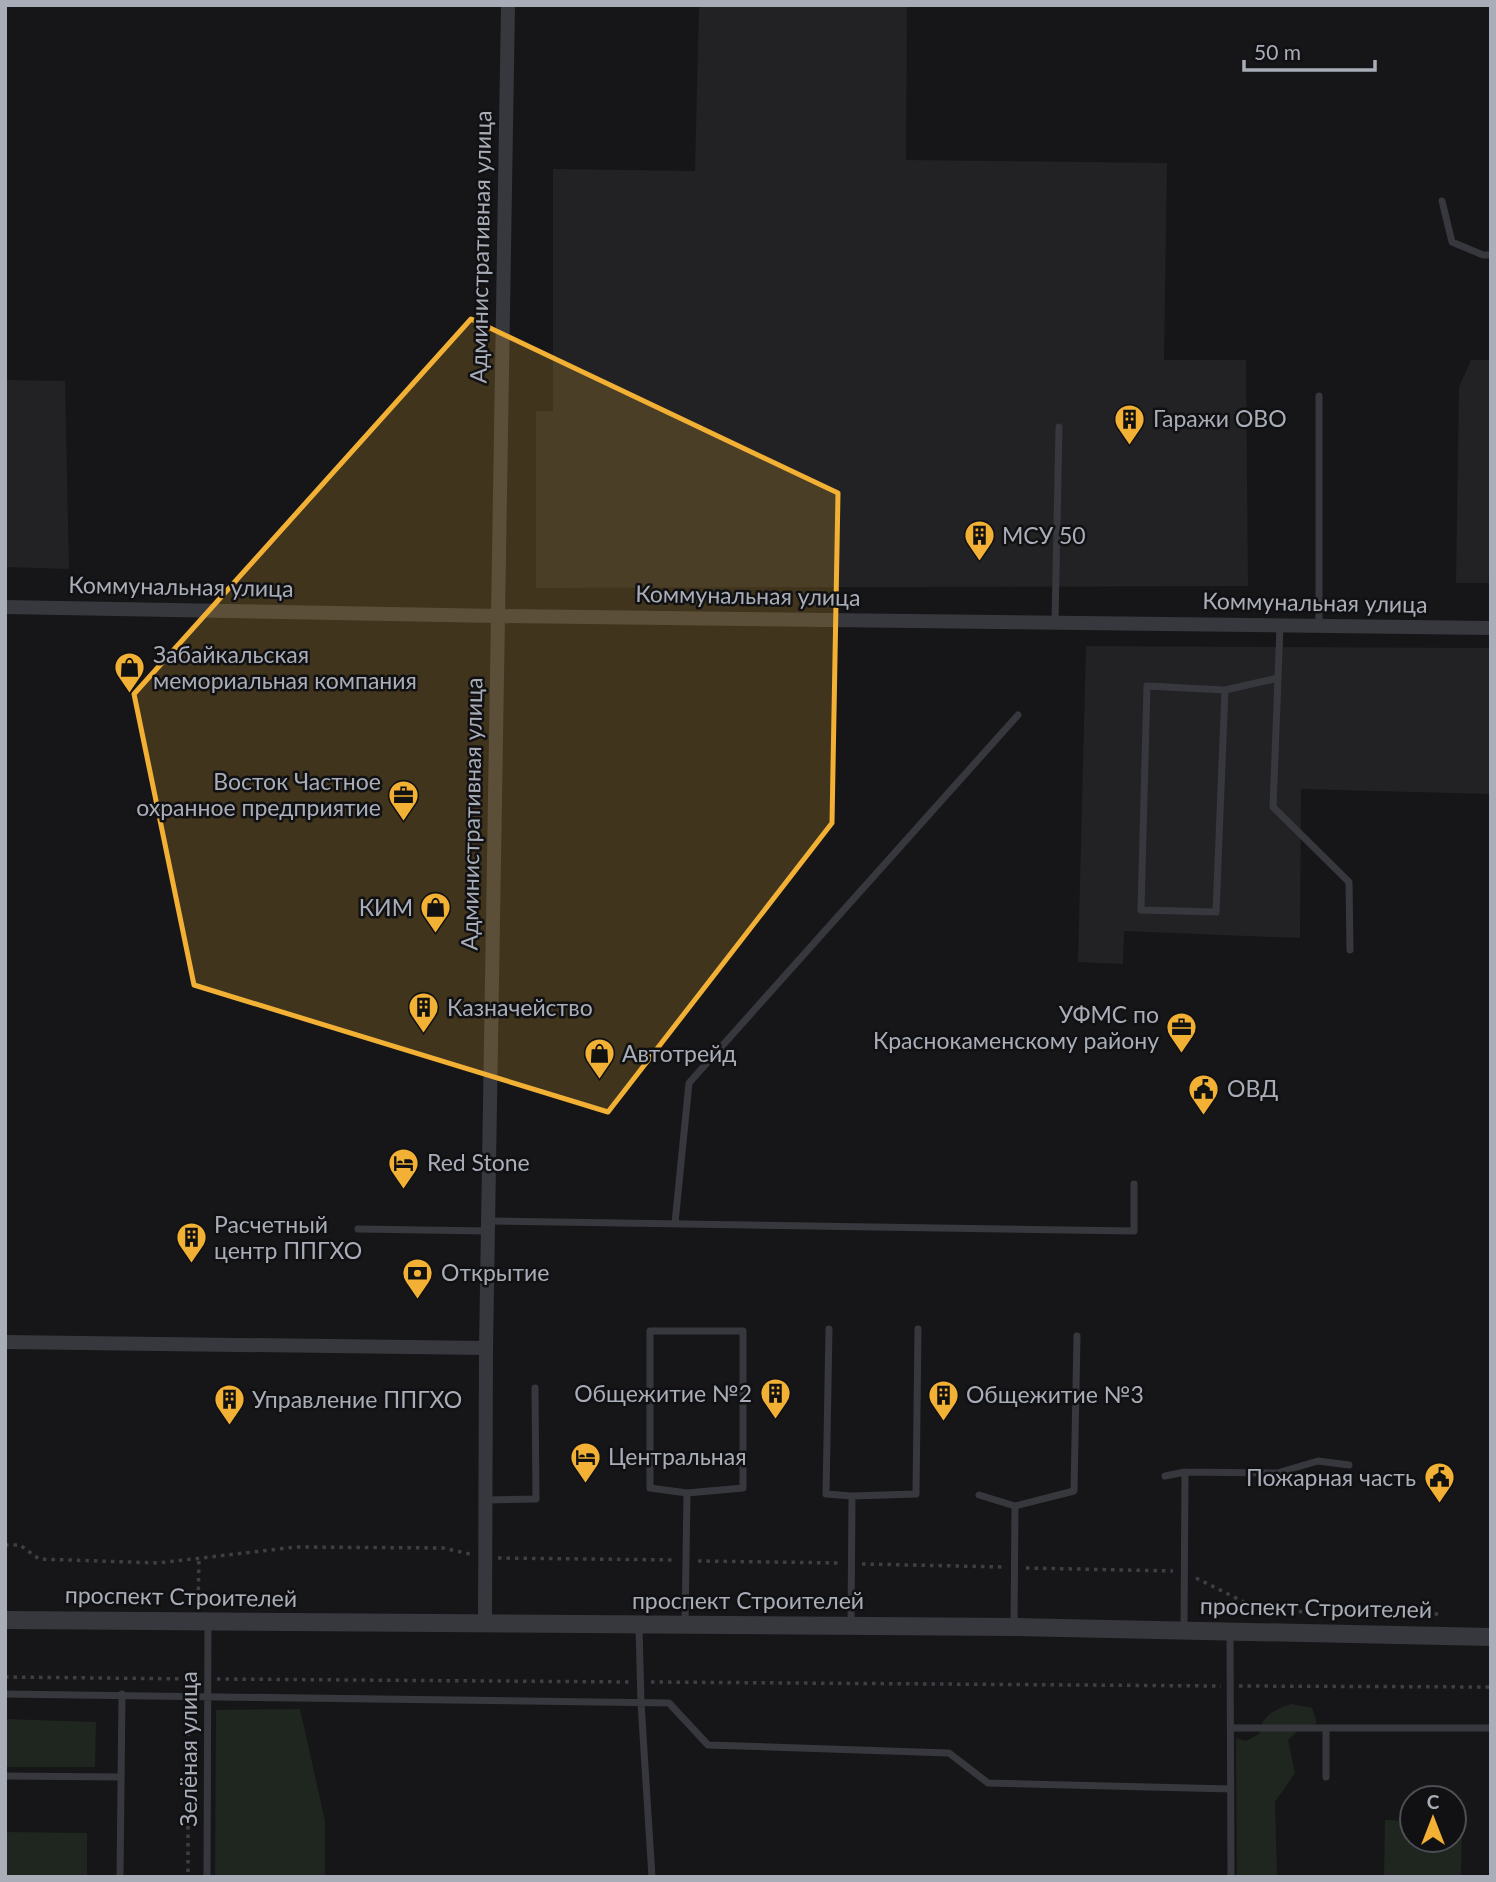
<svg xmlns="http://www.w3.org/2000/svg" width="1496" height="1882" font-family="Lato,sans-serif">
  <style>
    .built { fill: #222225 }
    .green { fill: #1e261f }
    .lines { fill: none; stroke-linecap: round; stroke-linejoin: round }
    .path { stroke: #3d3f44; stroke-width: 3.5; stroke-dasharray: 3.5 5; stroke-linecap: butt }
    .service { stroke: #37383d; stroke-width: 7 }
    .minor { stroke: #37383d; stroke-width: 14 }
    .tertiary { stroke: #37383d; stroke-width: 18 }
    .marked { fill: #f2b134; fill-opacity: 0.2; stroke: #f2b134; stroke-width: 5; stroke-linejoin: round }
    .labels { text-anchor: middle; stroke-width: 5; stroke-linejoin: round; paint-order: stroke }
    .street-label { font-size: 23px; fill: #a8adb8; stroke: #111113 }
    .poi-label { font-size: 23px; fill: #a8adb8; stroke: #111113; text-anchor: start }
  </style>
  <rect width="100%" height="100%" fill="#161618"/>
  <path class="built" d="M699,5H907L906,160L1167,163L1164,360H1246L1248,586L536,588V411H553V169L695,171Z
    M1471,360H1491V583H1456L1459,387Z
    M5,380L65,381L69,569L5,567Z
    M1086,646L1491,648V794L1301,789L1300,938L1124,931L1123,964L1078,962Z"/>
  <path class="green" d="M1291,1704L1312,1708L1317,1723L1301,1728L1288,1740L1295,1773L1275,1802L1277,1877H1237L1236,1738L1246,1741L1259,1734C1262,1715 1274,1710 1291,1704Z
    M300,1709L325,1821V1877H215L216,1710Z
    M5,1719L96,1722L95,1767H5Z
    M1385,1820L1412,1821V1840H1454V1822H1462L1461,1877H1384Z
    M5,1832L87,1833V1877H5Z"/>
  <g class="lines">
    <path class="path" d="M5,1545H20L39,1559L158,1563L296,1547L443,1548L470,1554
      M498,1558L676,1560
      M698,1561L840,1563
      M862,1564L1005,1567
      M1026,1568L1173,1571
      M1196,1578L1262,1611L1442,1614
      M198,1607L199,1559
      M5,1677L196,1679
      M217,1679L630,1682
      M651,1682L1221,1686
      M1239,1686L1491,1687
      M188,1707V1877"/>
    <path class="service" d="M1442,201L1452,242L1483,255H1491
      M1319,396V625
      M1055,622L1059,427
      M1280,626L1273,807L1349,882L1350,950
      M1225,690L1147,686L1141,910L1216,912L1225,690L1278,678
      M489,1221L1134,1231V1184
      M675,1223L689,1083L1018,715
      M358,1229L488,1231
      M829,1329L826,1494L852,1496L916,1494L918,1329
      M650,1331H743V1488L687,1493L650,1488Z
      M1165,1476L1185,1472
      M979,1495L1015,1506L1074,1491L1077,1336
      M486,1500L536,1499L535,1388
      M685,1625L687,1493
      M851,1625L852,1496
      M639,1627L641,1703L652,1877
      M1014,1627L1015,1506
      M1184,1629L1185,1472L1277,1473L1318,1461L1349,1465
      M1230,1631L1231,1877
      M5,1694L669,1703L708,1745L949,1753L988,1783L1231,1789
      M1231,1728H1491
      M1326,1728V1777
      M5,1776L121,1777
      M120,1877L122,1694
      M207,1877L208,1623"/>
    <path class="minor" d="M5,607L498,616L1491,628
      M5,1342L486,1348
      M485,1623L486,1348L508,5"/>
    <path class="tertiary" d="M5,1620L1014,1627L1491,1637"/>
  </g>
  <path class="marked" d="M471,319L838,493L832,823L608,1112L194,985L134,694Z"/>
  <defs>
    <symbol id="building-pin" viewBox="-11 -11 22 30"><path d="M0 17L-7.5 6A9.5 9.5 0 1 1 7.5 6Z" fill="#f2b134" stroke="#111113"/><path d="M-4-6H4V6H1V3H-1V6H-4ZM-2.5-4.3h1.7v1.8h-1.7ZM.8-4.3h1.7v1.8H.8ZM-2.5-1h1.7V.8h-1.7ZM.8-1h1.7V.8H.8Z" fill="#111"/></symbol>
    <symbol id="shop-pin" viewBox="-11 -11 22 30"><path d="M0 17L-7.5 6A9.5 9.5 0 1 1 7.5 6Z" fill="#f2b134" stroke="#111113"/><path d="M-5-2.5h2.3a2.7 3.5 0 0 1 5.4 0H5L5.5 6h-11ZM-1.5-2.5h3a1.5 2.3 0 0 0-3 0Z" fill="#111"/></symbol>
    <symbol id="office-pin" viewBox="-11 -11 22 30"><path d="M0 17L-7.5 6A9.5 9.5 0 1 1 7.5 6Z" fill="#f2b134" stroke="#111113"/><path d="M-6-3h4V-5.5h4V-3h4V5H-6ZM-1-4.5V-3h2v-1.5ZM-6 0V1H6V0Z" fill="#111"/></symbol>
    <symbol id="civic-pin" viewBox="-11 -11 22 30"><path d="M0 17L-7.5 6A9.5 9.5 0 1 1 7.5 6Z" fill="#f2b134" stroke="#111113"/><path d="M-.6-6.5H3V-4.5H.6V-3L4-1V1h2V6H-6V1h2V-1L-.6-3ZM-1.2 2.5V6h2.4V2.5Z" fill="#111"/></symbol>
    <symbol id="hotel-pin" viewBox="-11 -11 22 30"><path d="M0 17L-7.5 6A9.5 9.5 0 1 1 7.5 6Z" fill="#f2b134" stroke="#111113"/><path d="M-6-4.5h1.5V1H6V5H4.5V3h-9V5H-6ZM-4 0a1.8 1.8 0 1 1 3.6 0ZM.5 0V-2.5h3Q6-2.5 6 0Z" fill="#111"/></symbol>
    <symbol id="bank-pin" viewBox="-11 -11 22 30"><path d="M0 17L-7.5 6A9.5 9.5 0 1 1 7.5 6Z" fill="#f2b134" stroke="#111113"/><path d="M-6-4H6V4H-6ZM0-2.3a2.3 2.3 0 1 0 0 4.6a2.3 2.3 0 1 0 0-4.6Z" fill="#111"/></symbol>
  </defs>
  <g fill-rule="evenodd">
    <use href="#building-pin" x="1112" y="402" width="35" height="47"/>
    <use href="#building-pin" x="962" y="518" width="35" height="47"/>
    <use href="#shop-pin" x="112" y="650" width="35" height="47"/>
    <use href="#office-pin" x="386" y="778" width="35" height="47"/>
    <use href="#shop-pin" x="418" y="890" width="35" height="47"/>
    <use href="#building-pin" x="406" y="990" width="35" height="47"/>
    <use href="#office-pin" x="1164" y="1010" width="35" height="47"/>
    <use href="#shop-pin" x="582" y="1036" width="35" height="47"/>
    <use href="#civic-pin" x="1186" y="1072" width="35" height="47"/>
    <use href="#hotel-pin" x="386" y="1146" width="35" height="47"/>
    <use href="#building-pin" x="174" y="1220" width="35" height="47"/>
    <use href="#bank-pin" x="400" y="1256" width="35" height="47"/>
    <use href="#building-pin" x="758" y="1376" width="35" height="47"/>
    <use href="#building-pin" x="926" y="1378" width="35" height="47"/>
    <use href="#building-pin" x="212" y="1382" width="35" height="47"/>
    <use href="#hotel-pin" x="568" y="1440" width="35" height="47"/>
    <use href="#civic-pin" x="1422" y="1460" width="35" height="47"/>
  </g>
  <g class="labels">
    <g class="street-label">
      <text transform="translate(481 247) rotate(-89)" y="8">Административная улица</text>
      <text transform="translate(181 587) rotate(1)" y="8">Коммунальная улица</text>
      <text transform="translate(748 596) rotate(1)" y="8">Коммунальная улица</text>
      <text transform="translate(1315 603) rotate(1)" y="8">Коммунальная улица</text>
      <text transform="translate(472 814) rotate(-89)" y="8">Административная улица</text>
      <text transform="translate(181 1597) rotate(1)" y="8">проспект Строителей</text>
      <text x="748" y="1609">проспект Строителей</text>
      <text transform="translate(1316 1608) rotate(1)" y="8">проспект Строителей</text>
      <text transform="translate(189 1749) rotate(-90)" y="8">Зелёная улица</text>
    </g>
    <g class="poi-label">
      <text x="1153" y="427">Гаражи ОВО</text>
      <text x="1002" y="544">МСУ 50</text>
      <text x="153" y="663">Забайкальская<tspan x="153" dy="26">мемориальная компания</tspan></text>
      <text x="381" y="790" text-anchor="end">Восток Частное<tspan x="381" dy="26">охранное предприятие</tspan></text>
      <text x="413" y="916" text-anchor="end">КИМ</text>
      <text x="447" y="1016">Казначейство</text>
      <text x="1159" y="1023" text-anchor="end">УФМС по<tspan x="1159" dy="26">Краснокаменскому району</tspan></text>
      <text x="622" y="1062">Автотрейд</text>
      <text x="1227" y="1097">ОВД</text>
      <text x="427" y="1171">Red Stone</text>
      <text x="214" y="1233">Расчетный<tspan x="214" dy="26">центр ППГХО</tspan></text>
      <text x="441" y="1281">Открытие</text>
      <text x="752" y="1402" text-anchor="end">Общежитие №2</text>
      <text x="966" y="1403">Общежитие №3</text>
      <text x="252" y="1408">Управление ППГХО</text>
      <text x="608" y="1465">Центральная</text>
      <text x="1416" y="1486" text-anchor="end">Пожарная часть</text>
    </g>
  </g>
  <rect width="1496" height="1882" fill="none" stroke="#a8adb8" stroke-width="14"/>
  <g transform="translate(1433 1819)"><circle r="33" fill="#111113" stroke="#4d4f55" stroke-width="2"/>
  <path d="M0-5L12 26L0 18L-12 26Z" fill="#f2b134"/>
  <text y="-10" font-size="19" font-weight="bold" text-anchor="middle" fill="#a8adb8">С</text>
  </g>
  <path d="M1244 60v10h131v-10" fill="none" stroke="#a8adb8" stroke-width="3.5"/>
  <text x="1254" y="60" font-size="21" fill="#a8adb8" stroke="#111113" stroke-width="5" paint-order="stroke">50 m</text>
</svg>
